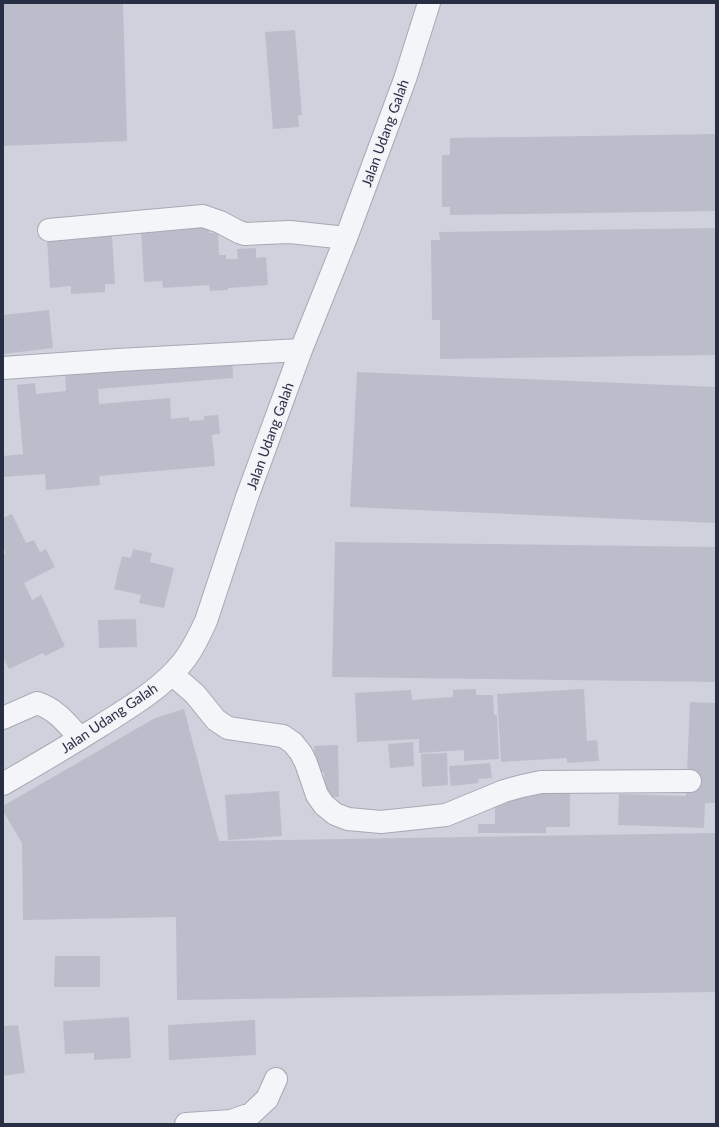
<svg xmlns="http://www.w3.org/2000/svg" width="719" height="1127" font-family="Lato,sans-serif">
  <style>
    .built { fill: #cfd2dc }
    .building { fill: #bbbeca }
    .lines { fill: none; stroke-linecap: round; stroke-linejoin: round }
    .minor-casing { stroke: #a6a9b5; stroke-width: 24 }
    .minor { stroke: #f4f5f8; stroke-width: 22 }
    .labels { text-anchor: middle; stroke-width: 3; stroke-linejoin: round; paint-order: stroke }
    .street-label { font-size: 14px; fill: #282e43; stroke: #f1f2f7 }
  </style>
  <rect width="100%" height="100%" fill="#e1e3ea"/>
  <path class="built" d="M3,3H716V1124H3Z"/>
  <path class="building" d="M3,3H123L127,141L3,146Z
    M295,30L302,115H298L299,127L273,129L265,32Z
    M716,134V211L450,215V207H442V155H450V138Z
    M209,226V233H218L219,255H226V259H238L237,249L256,248V258L266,257L268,285L228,288V290L210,291L209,285L163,288L162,281L144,282L141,230Z
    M716,228V355L440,359V320H432L431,240H440L439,232Z
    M112,235L115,284H105V292L71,294V286L50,288L47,239Z
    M49,310L53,348L3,354V315Z
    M232,358L233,378L98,389L99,404L170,398L171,419L189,417V421L204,420V416L218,415L220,434L212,435L215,466L99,476L100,485L46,490L45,474L3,477V456L23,454L17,385L35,383L36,394L66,391L65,370Z
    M357,372L716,387V523L350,507Z
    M12,514L26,543L34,540L40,552L46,549L55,567L24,583L32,600L41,595L65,646L45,656L43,653L9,669L3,657V554L6,553L3,547V518Z
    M335,542L716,547V682L332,677Z
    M133,549L152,553L150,562L174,568L164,608L139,603L141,595L114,589L122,556L131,558Z
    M136,619L137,647L99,648L98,620Z
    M476,689V695H493L494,715H497L499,759L464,761V750L419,753V739L357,742L355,693L411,690L412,700L453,697V690Z
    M584,689L587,741L597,740L599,761L567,763V758L501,762L497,694Z
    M690,702L716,703V803H705L704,828L618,825L619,794L686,796Z
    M184,709L219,841L716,833V992L177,1000L176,917L23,920L22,843L3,811V806L155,718Z
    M413,742L414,766L390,768L388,744Z
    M338,745L339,797H325L324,772L315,773L314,746Z
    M447,753L448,785L422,787L421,754Z
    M490,763L492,778L478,779L479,783L451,786L449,766Z
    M570,786V827H546V833H478V824H495V794Z
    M279,791L282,836L228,840L225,795Z
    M55,956H100V987H54Z
    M129,1017L131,1058L94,1060V1053L65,1054L63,1021Z
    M255,1020L256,1055L169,1060L168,1025Z
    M18,1025L25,1073L3,1076V1026Z"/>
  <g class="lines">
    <defs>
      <path id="minor" d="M49,230L203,216L220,222L239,232L245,234L290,232L346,238
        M3,368L118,360L301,350
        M172,674L195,694L216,720L228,728L283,736L293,743L301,753L306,763L317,795L324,805L335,814L348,819L381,822L446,815L504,791L522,786L541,782L690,781
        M3,718L37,703C56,709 67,724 80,738
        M3,784C36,765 68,746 100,726C128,708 160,690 182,663C192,651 199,636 206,621L247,497L301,350L346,238L405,79L429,3
        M186,1124L231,1121L251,1114L267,1099L276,1079"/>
    </defs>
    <use href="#minor" class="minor-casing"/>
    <use href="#minor" class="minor"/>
  </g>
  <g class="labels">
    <g class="street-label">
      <text transform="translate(385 133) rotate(-70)" y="5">Jalan Udang Galah</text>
      <text transform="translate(270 436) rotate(-70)" y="5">Jalan Udang Galah</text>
      <text transform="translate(109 718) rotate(-34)" y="5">Jalan Udang Galah</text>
    </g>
  </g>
  <rect width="719" height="1127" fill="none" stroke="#282e43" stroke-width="8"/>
</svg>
